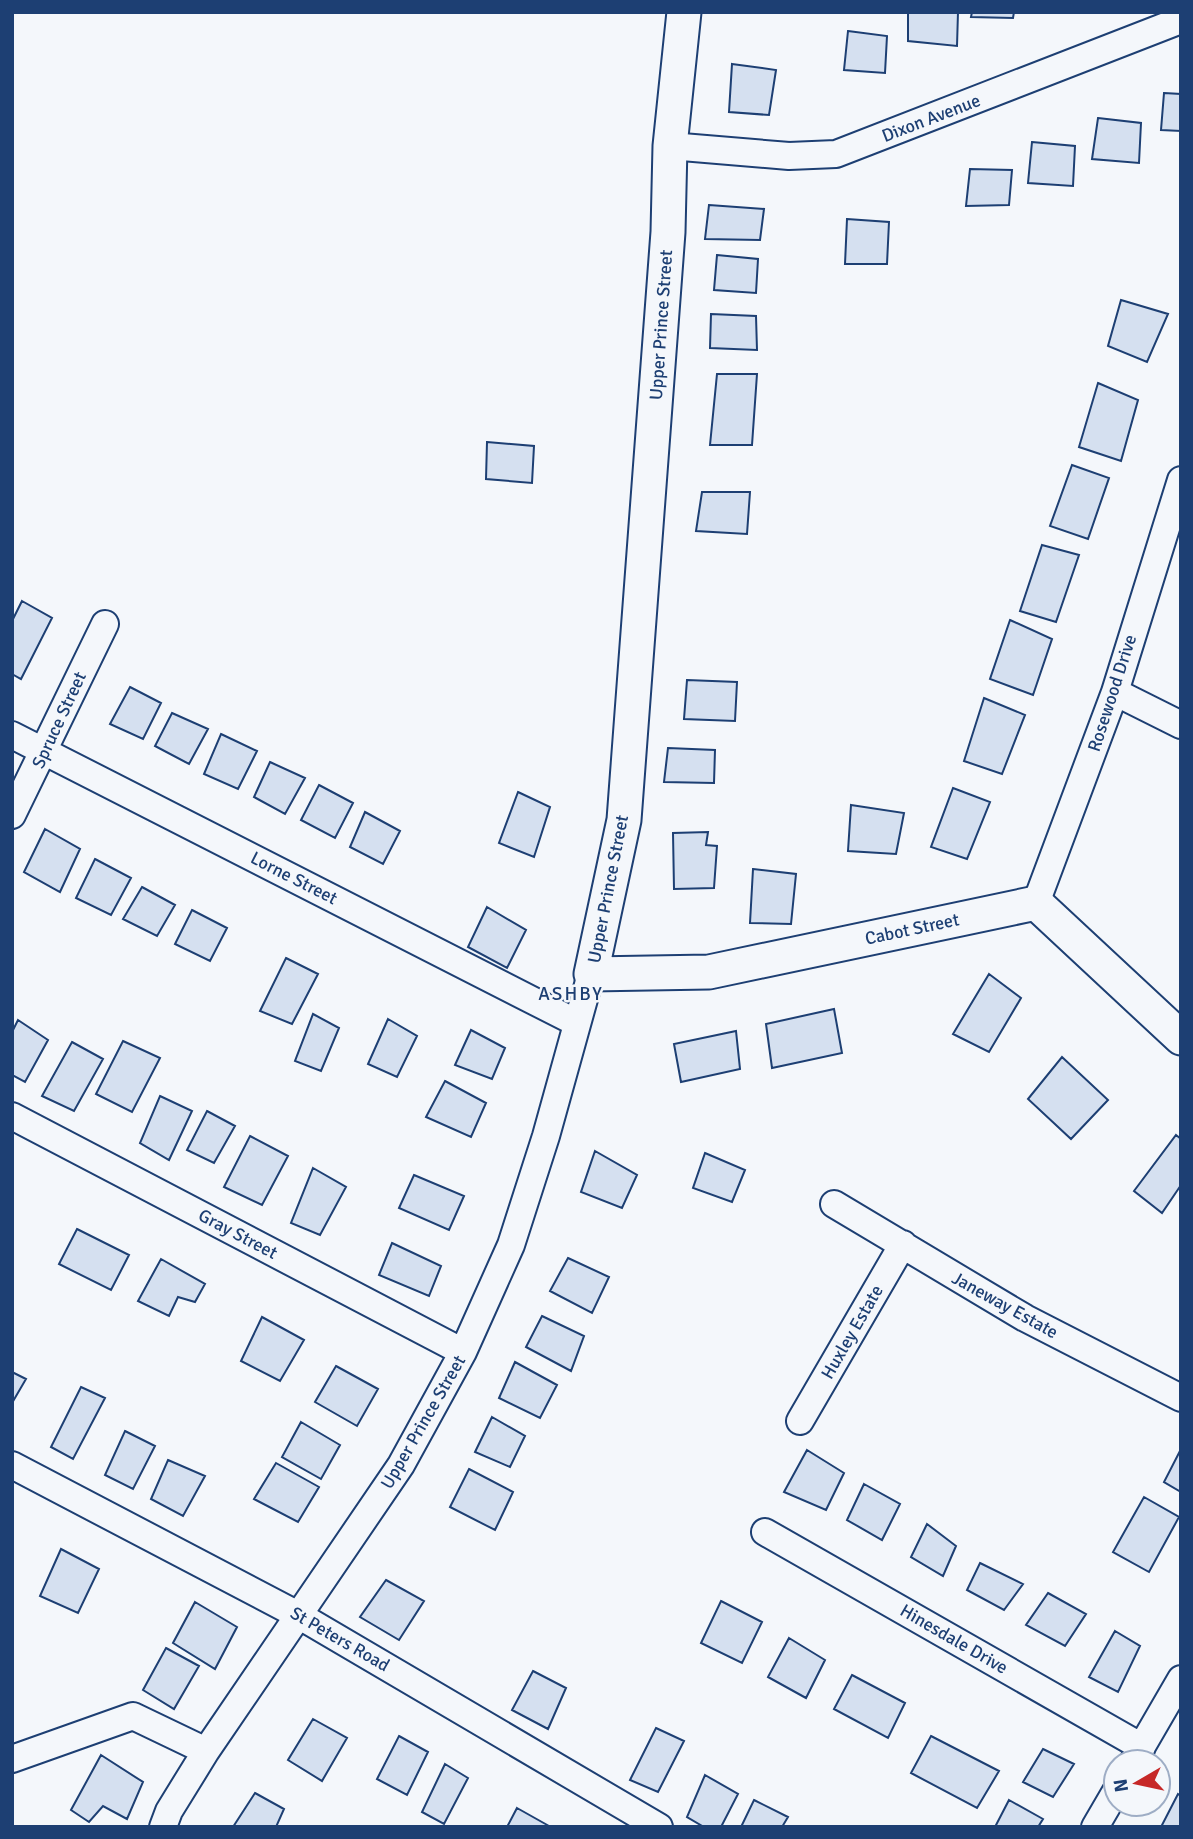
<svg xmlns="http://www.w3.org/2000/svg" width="1193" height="1839" font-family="Signika,sans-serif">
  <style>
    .building { fill: #d5e0f0; stroke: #1d3f73; stroke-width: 2 }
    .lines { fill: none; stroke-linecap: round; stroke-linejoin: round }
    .minor-casing { stroke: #1d3f73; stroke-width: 30 }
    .tertiary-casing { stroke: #1d3f73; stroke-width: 37 }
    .minor { stroke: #f4f7fb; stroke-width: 26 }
    .tertiary { stroke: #f4f7fb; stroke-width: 33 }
    .labels { text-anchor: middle; stroke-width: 5; stroke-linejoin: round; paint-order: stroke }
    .street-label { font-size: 18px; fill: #1d3f73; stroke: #f4f7fb }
    .neighbourhood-label { font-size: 19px; letter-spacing: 2px; fill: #1d3f73; stroke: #f4f7fb }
  </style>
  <rect width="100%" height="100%" fill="#f4f7fb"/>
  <path class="building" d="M908,12H958L957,46L908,41Z
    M972,12H1014L1013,18L971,17Z
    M848,31L887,36L885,73L844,70Z
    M732,64L776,70L769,115L729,112Z
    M1164,93L1181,94V131L1161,130Z
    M1098,118L1141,123L1139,163L1092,159Z
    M1032,142L1075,146L1073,186L1028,183Z
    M970,169L1012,170L1009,205L966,206Z
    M709,205L764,209L760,240L705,239Z
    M847,219L889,222L887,264H845Z
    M717,255L758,259L756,293L714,290Z
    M1121,300L1168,314L1147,362L1108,346Z
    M711,314L756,316L757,350L710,348Z
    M717,374H757L752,445H710Z
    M1098,383L1138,400L1121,461L1079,447Z
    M487,442L534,446L532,483L486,479Z
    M1072,465L1109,478L1088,539L1050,526Z
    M702,492H750L747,534L696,531Z
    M1042,545L1079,555L1056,622L1020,611Z
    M22,601L52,618L21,679L12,674V621Z
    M1010,620L1052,639L1033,695L990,679Z
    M687,680L737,682L735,721L684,719Z
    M130,687L161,703L143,739L110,724Z
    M984,698L1025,715L1002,774L964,761Z
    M172,713L208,729L189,764L155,746Z
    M221,734L257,751L238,789L204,774Z
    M668,748L715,750L714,783L664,782Z
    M270,762L305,778L285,814L254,797Z
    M319,785L353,803L335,838L301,820Z
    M953,788L990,802L967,859L931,847Z
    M518,792L550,807L534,857L499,843Z
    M851,805L904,813L896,854L848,851Z
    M365,812L400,831L383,864L350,847Z
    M45,829L80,849L60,892L24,872Z
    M708,832L706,845L717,846L714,888L674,889L673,833Z
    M95,859L131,878L111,915L76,898Z
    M753,869L796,874L791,924L750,923Z
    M142,887L175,905L157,936L123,919Z
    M487,907L526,930L507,968L468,947Z
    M192,910L227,928L210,961L175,944Z
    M286,958L318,974L292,1024L260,1011Z
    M989,974L1021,998L989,1052L953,1034Z
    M834,1009L842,1053L772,1068L766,1024Z
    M313,1014L339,1028L321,1071L295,1061Z
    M388,1019L417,1036L397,1077L368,1064Z
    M18,1020L48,1040L25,1082L12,1075V1032Z
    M471,1030L505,1048L492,1079L455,1065Z
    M736,1031L740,1069L681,1082L674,1044Z
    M123,1041L160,1058L132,1112L96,1094Z
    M72,1042L103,1059L74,1111L42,1096Z
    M1062,1057L1108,1100L1071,1139L1028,1099Z
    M445,1081L486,1103L471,1137L426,1117Z
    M160,1096L192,1111L169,1160L140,1143Z
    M207,1111L235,1126L214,1163L187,1150Z
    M1176,1135L1181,1139V1185L1162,1213L1134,1191Z
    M250,1136L288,1156L262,1205L224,1187Z
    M595,1151L637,1175L622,1208L581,1192Z
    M705,1153L745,1170L732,1202L693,1188Z
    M313,1168L346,1187L320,1235L291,1223Z
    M414,1175L464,1196L449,1230L399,1208Z
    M77,1229L129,1255L111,1290L59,1264Z
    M392,1243L441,1266L429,1296L379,1275Z
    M568,1258L609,1277L592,1313L550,1291Z
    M161,1259L205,1284L195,1302L178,1297L169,1316L138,1301Z
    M542,1316L584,1336L571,1371L526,1347Z
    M262,1317L304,1340L280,1381L241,1361Z
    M515,1362L557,1385L540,1418L499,1398Z
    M336,1366L378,1389L357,1426L315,1402Z
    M12,1372L26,1379L12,1403Z
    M81,1387L105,1398L73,1459L51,1447Z
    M492,1417L525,1436L510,1467L475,1452Z
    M301,1422L340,1445L321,1479L282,1457Z
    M125,1431L155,1446L133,1489L105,1475Z
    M1181,1449V1492L1164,1482Z
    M807,1450L844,1473L826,1510L784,1492Z
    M168,1460L205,1476L183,1516L151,1499Z
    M276,1463L319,1487L298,1522L254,1499Z
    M469,1469L513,1492L495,1530L450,1507Z
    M864,1484L900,1504L882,1540L847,1520Z
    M1144,1497L1179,1517L1149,1572L1113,1552Z
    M927,1524L956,1546L943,1576L911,1557Z
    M61,1549L99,1569L78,1613L40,1596Z
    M980,1563L1023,1584L1004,1610L967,1590Z
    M386,1580L424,1601L399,1640L360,1617Z
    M1048,1593L1086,1614L1065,1646L1026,1625Z
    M721,1601L762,1622L742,1663L701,1643Z
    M195,1602L237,1627L215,1669L173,1643Z
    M1115,1631L1140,1646L1118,1692L1089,1677Z
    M789,1638L825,1660L806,1698L768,1677Z
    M166,1648L199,1666L174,1709L143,1690Z
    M533,1671L566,1688L548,1729L512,1710Z
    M852,1675L905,1703L888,1738L834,1709Z
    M313,1719L347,1738L322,1781L288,1760Z
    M656,1728L684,1741L658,1792L630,1780Z
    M399,1736L428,1752L407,1795L377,1779Z
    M931,1736L999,1771L977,1808L911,1773Z
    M1043,1749L1074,1764L1053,1797L1023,1782Z
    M101,1755L143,1782L127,1819L103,1806L89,1822L71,1810Z
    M445,1764L468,1778L444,1824L422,1812Z
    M705,1775L738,1794L721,1827H704L687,1817Z
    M255,1793L284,1809L276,1827H233Z
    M1178,1794L1181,1796V1827H1161Z
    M754,1800L788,1817L782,1827H741Z
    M1009,1800L1043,1819L1038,1827H995Z
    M517,1808L549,1826V1827H507Z"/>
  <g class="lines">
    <defs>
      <path id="minor" d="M670,146L789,156L836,154L1181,20
        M1115,692L1181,725
        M12,735L575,1022
        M12,815L105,624
        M1036,903L1115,692L1181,480
        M12,1116L463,1352
        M834,1204L1025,1318L1181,1398
        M800,1421L903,1244
        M12,1465L300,1616L659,1827
        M765,1532L1142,1747
        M12,1759L133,1716L206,1751
        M1134,1760L1181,1679
        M163,1827L169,1811L206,1751L401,1465L463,1352L511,1245L546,1136L591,974
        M1095,1827L1116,1791"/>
      <path id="tertiary" d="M684,12L670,146L668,232L624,820L591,974L709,972L1036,903L1181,1038"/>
    </defs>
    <use href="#minor" class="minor-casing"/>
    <use href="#tertiary" class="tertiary-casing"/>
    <use href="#minor" class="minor"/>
    <use href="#tertiary" class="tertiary"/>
  </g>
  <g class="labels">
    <g class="street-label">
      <text transform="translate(931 118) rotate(-21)" y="6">Dixon Avenue</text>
      <text transform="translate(661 325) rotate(-86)" y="6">Upper Prince Street</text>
      <text transform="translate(1112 693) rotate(-72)" y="6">Rosewood Drive</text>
      <text transform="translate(59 720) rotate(-65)" y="6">Spruce Street</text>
      <text transform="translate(294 878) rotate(27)" y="6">Lorne Street</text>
      <text transform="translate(608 889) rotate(-79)" y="6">Upper Prince Street</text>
      <text transform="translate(912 929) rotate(-12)" y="6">Cabot Street</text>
      <text transform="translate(238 1234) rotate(28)" y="6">Gray Street</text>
      <text transform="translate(1005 1305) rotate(29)" y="6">Janeway Estate</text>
      <text transform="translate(852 1332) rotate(-60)" y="6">Huxley Estate</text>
      <text transform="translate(423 1422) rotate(-60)" y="6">Upper Prince Street</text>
      <text transform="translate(340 1639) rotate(30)" y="6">St Peters Road</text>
      <text transform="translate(954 1639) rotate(30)" y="6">Hinesdale Drive</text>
    </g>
    <g class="neighbourhood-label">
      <text x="571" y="1000">ASHBY</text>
    </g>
  </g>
  <rect width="1193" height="1839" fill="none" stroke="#1d3f73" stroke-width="28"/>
  <g transform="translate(1137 1783) rotate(261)"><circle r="33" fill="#f4f7fb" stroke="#9eadc5" stroke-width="2"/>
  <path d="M0-5L12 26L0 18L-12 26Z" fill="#c62828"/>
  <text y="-10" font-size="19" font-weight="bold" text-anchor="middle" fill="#1d3f73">N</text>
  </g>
</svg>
